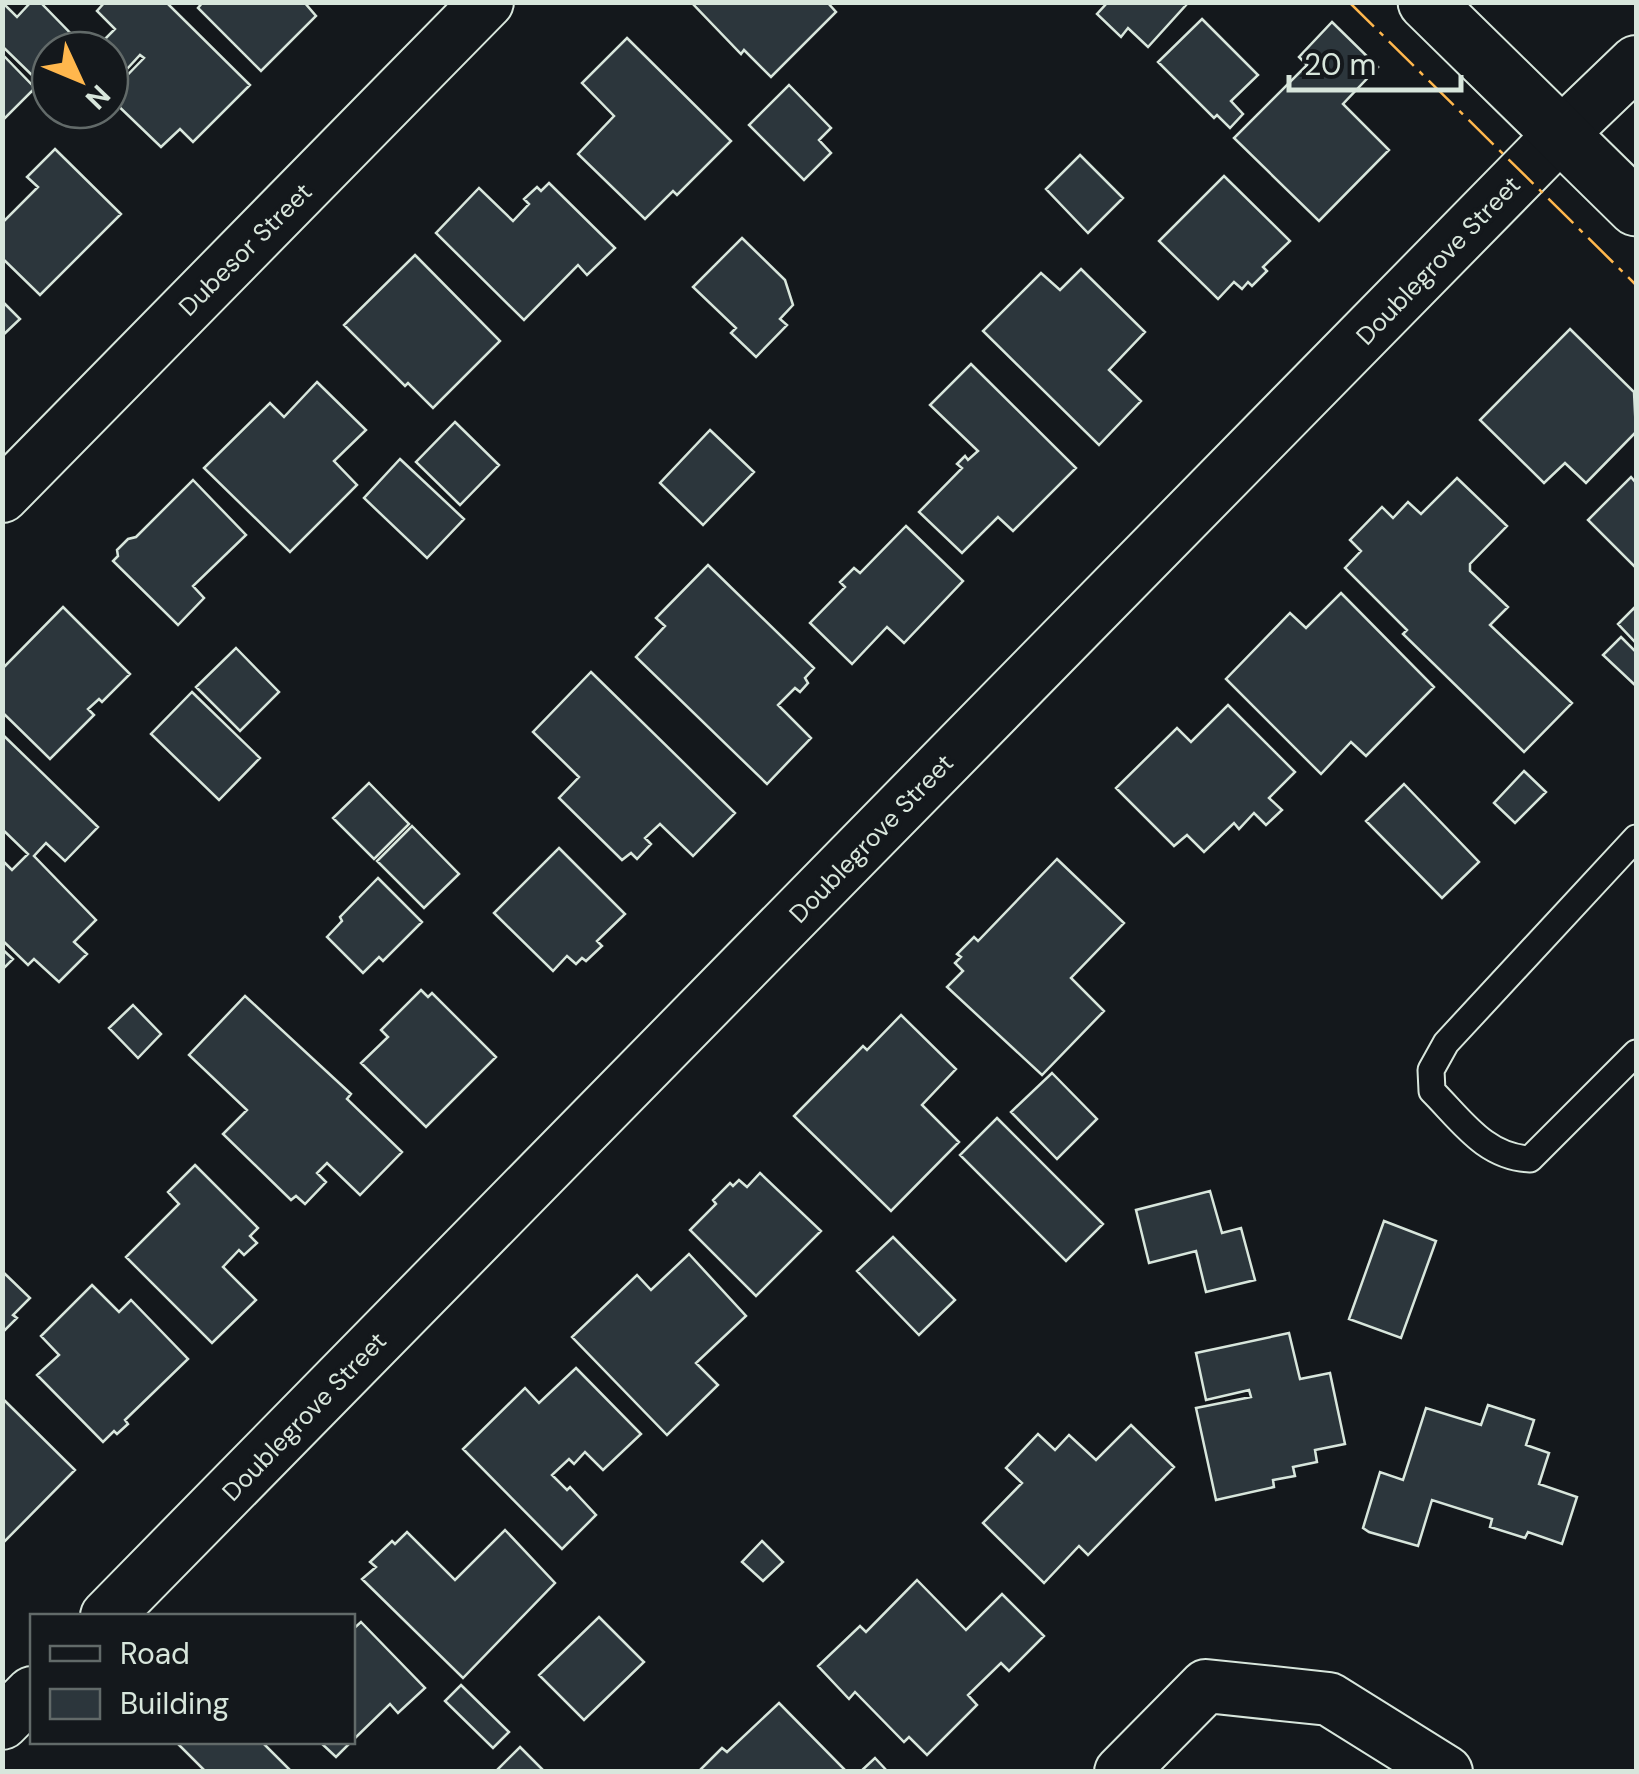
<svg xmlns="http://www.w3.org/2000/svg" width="1639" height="1774" font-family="'DM Sans',sans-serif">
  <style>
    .building { fill: #2c363c; stroke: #d8e6dc; stroke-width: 2.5 }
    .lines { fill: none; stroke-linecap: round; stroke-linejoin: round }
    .lane-casing { stroke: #d8e6dc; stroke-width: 29 }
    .street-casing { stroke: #d8e6dc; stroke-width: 56 }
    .secondary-casing { stroke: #d8e6dc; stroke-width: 59 }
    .lane { stroke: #14181c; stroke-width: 25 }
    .street { stroke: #14181c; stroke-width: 52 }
    .secondary { stroke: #14181c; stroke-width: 55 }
    .power { stroke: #ffb74d; stroke-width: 2.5; stroke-dasharray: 35 8 5 8; stroke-linecap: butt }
    .labels { text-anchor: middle; stroke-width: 8; stroke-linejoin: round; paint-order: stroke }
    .street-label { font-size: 25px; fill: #d8e6dc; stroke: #14181c }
  </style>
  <rect width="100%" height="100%" fill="#14181c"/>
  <path class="building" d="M31,2H40L80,43L73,50H50V73L40,83L2,46V8L5,5L17,17Z
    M105,2H166L250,85L193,142L180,129L161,147L110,98V93L144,58L140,55L127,69L101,43L115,29L97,11Z
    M203,2H304L316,16L261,71L198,8Z
    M691,2H827L836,12L771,77L744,50L741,54Z
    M1108,2H1183L1186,5L1148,47L1128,28L1121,37L1097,14Z
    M1202,19L1258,75L1231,101L1243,114L1230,128L1217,115L1214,118L1158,62Z
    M1332,22L1378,67L1343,104L1389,150L1319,221L1234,138L1307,65L1299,57Z
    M627,38L731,141L677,195L673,191L645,219L578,154L614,116L582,83Z
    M2,54L35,88L2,121Z
    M789,85L831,128L819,140L831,153L804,180L749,125Z
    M55,149L121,214L40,295L2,258V223L38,187L27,177Z
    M1080,155L1123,198L1088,233L1046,189Z
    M1224,176L1290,241L1263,267L1267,271L1252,286L1248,282L1242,289L1234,282L1218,299L1159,241Z
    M549,183L615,248L587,275L578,265L524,320L436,233L479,188L513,221L529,204L524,199L537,187L541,191Z
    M742,238L785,280L793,305L780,319L787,325L756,357L731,333L736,328L693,287Z
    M415,255L500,341L433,408L408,383L405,386L344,325Z
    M1081,269L1145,332L1109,370L1141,401L1099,445L983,331L1041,273L1060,290Z
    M2,301L20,319L2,336Z
    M1570,329L1634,392L1636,432L1586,483L1565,463L1544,483L1480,420Z
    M971,364L1076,468L1013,531L998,517L962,553L919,512L962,468L957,464L965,456L968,460L978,451L930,405Z
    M317,382L366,430L334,461L357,485L290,552L204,468L270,403L284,417Z
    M455,422L499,465L460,505L416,462Z
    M710,430L754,472L703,525L660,483Z
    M400,459L464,519L427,558L364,498Z
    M1631,477L1636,483V568L1588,520Z
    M1457,478L1507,526L1470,564V571L1508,607L1490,625L1572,703L1524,752L1403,634L1407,630L1345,568L1361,551L1350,540L1382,507L1393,518L1408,502L1421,514Z
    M193,480L246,535L193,586L204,598L178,625L113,561L118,556L117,550L128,539L136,537Z
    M906,526L963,581L904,643L887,627L852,664L810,623L845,587L840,582L854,568L860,573Z
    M708,565L814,668L805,678L808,683L800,692L795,688L778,705L811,738L767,784L636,657L665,626L656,618Z
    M1341,593L1434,687L1366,756L1351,742L1321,774L1226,679L1290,613L1306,628Z
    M63,607L130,674L102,702L99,699L88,709L94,715L50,759L2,712V669Z
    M1634,608L1636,611V643L1618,624Z
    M1621,637L1636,652V686L1603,655Z
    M236,648L279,692L240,731L196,687Z
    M591,672L735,813L693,856L660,824L645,838L651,844L637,859L631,853L622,860L559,798L579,777L533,732Z
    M192,692L260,758L219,800L151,734Z
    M1228,705L1295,772L1269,798L1282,810L1266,825L1254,813L1239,829L1234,823L1204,852L1187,835L1174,846L1116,788L1177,728L1191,742Z
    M2,734L98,827L65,861L46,843L34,856L96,920L74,942L87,954L59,982L34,959L28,965L2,940V860L12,870L28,854L2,829Z
    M1524,771L1546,792L1515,823L1494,803Z
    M369,783L409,824L374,859L333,818Z
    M1404,784L1479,862L1442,898L1366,821Z
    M412,826L459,874L424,908L377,861Z
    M559,848L625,914L597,941L602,946L586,961L582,958L576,964L567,956L553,971L494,913Z
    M1057,859L1124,923L1071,978L1104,1011L1042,1075L947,987L963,971L955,963L961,957L957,954L974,937L978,941Z
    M378,878L422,922L383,961L379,957L363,973L327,937L342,921L340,917Z
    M2,949L13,959L2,970Z
    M421,990L428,997L432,993L496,1057L426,1127L361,1063L388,1037L381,1030Z
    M245,996L351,1094L347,1099L402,1152L360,1195L327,1163L317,1173L326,1182L305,1204L296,1196L291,1200L223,1134L247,1110L189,1055Z
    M133,1005L161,1034L138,1058L109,1028Z
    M901,1015L956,1069L922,1105L959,1142L891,1211L794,1116L863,1046L867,1050Z
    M1052,1073L1097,1119L1057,1159L1011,1112Z
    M997,1118L1103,1224L1066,1261L960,1155Z
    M195,1165L258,1228L250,1236L257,1243L244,1255L239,1250L223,1267L256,1300L212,1343L126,1257L179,1204L168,1192Z
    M760,1173L821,1231L756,1296L690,1230L716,1204L713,1200L730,1183L733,1186L739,1180L747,1187Z
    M1210,1191L1222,1233L1241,1228L1255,1280L1206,1292L1196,1251L1149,1263L1136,1210Z
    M1384,1221L1436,1241L1401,1338L1349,1319Z
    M893,1237L955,1300L919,1335L857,1271Z
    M689,1254L746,1316L696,1363L718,1385L667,1435L572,1337L637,1275L651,1290Z
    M2,1271L30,1298L13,1315L17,1318L2,1333Z
    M92,1285L119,1312L131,1300L188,1359L125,1420L128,1424L117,1434L114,1431L103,1442L37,1375L59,1355L41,1336Z
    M1289,1333L1300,1379L1330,1373L1345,1444L1315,1450L1317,1462L1293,1467L1295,1476L1273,1480L1274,1487L1216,1500L1196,1408L1251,1397L1249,1390L1206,1400L1196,1353Z
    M576,1368L641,1434L603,1470L585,1452L574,1464L569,1459L552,1475L567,1490L570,1487L596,1515L562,1549L463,1449L525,1388L539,1403Z
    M2,1398L75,1470L2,1544Z
    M1488,1405L1534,1420L1526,1445L1549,1453L1539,1484L1577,1497L1562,1544L1528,1532L1525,1538L1490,1527L1492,1519L1432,1500L1418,1546L1369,1532L1363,1528L1380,1472L1403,1480L1426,1408L1481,1425Z
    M1131,1425L1174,1467L1088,1555L1079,1546L1044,1583L983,1523L1022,1483L1006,1468L1038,1434L1055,1450L1069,1435L1096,1460Z
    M505,1530L555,1583L463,1678L362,1579L376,1567L370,1562L392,1541L395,1544L407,1532L455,1580Z
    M762,1541L783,1562L763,1581L742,1562Z
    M917,1580L966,1630L1002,1594L1044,1636L1009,1671L1001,1663L968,1695L977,1705L927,1755L909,1737L904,1742L855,1692L849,1699L818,1666L860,1626L866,1632Z
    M599,1617L644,1662L584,1720L539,1675Z
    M361,1622L425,1688L398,1713L390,1704L352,1741V1630Z
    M461,1685L509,1732L493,1748L445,1701Z
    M779,1703L847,1772H698L722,1748L727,1752Z
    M176,1742H262L292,1772H206Z
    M320,1742H351L336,1757Z
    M520,1747L545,1772H495Z
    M875,1758L888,1772H860Z"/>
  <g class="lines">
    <defs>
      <path id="lane" d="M1636,838L1446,1043L1431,1070L1432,1091C1462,1121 1485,1157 1530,1159L1636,1053"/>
      <path id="street" d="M2,496L487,2
        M107,1616L1561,134L1636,62
        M2,1723L32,1693
        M1121,1772L1206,1686L1329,1699L1446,1772"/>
      <path id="secondary" d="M1426,2L1636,208"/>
    </defs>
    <use href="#lane" class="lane-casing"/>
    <use href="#street" class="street-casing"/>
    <use href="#secondary" class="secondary-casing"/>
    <use href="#lane" class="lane"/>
    <use href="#street" class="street"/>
    <use href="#secondary" class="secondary"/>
    <path class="power" d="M1349,2L1636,285"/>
  </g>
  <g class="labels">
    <g class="street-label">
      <text transform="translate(245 249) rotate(-45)" y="9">Dubesor Street</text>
      <text transform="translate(1438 260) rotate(-46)" y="9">Doublegrove Street</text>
      <text transform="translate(871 838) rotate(-46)" y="9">Doublegrove Street</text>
      <text transform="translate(304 1416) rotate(-46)" y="9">Doublegrove Street</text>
    </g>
  </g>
  <rect width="1639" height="1774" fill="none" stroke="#d8e6dc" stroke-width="10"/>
  <rect x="30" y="1614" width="325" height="130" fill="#14181c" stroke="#626a69" stroke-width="2.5"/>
  <rect x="50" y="1646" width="50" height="15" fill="#14181c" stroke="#626a69" stroke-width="2.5"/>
  <text x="120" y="1664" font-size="30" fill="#d8e6dc">Road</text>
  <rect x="50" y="1689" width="50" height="30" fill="#2c363c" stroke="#626a69" stroke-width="2.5"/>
  <text x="120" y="1714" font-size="30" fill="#d8e6dc">Building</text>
  <g transform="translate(80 80) rotate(134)"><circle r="48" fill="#14181c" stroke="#626a69" stroke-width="2.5"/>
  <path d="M0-8L18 38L0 25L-18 38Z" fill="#ffb74d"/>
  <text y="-15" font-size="28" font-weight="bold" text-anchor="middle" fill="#d8e6dc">N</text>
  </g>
  <path d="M1289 75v15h172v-15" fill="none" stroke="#d8e6dc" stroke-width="5"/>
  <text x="1304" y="75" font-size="30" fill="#d8e6dc" stroke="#14181c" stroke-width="8" paint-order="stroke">20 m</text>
</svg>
